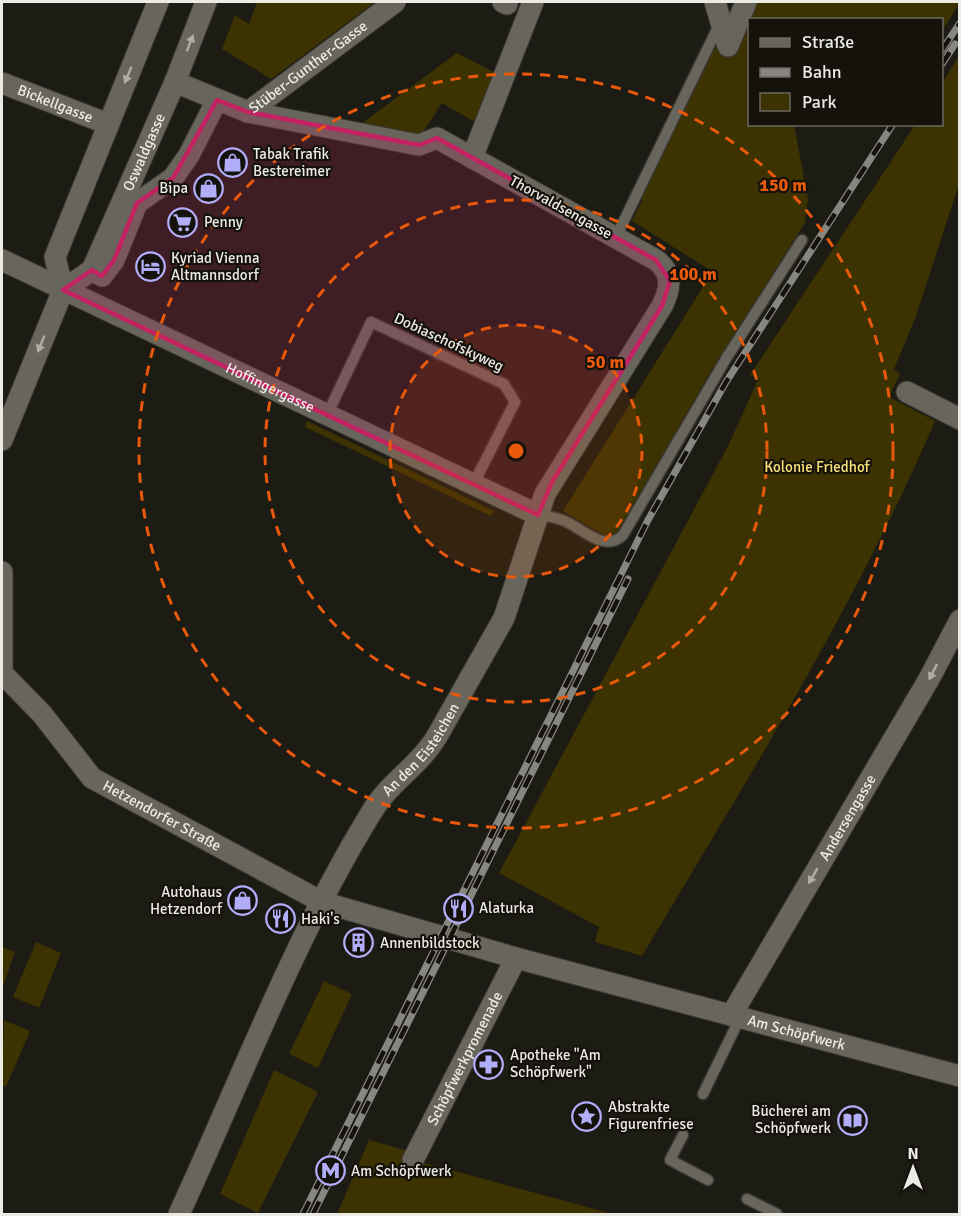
<svg xmlns="http://www.w3.org/2000/svg" width="961" height="1216" font-family="Signika,sans-serif">
  <style>
    .green { fill: #3c3202 }
    .lines { fill: none; stroke-linecap: round; stroke-linejoin: round }
    .lane-casing { stroke: #3a3834; stroke-width: 13 }
    .street-casing { stroke: #3a3834; stroke-width: 23 }
    .lane { stroke: #68655c; stroke-width: 10 }
    .street { stroke: #68655c; stroke-width: 21 }
    .rail-casing { stroke: #878680; stroke-width: 7 }
    .rail { stroke: #14120b; stroke-width: 4.5; stroke-dasharray: 14; stroke-linecap: butt }
    .oneway { fill: #b0aea7 }
    .marked { fill: #c42262; fill-opacity: 0.2; stroke: #c42262; stroke-width: 4.5; stroke-linejoin: round }
    .ring { fill: none; stroke: #e8590c; stroke-width: 3; stroke-dasharray: 10 8 }
    .labels { text-anchor: middle; stroke-width: 4.5; stroke-linejoin: round; paint-order: stroke }
    .street-label { font-size: 15px; fill: #ebeae5; stroke: #14120b }
    .poi-label { font-size: 15px; fill: #ebeae5; stroke: #14120b; text-anchor: start }
    .park-label { font-size: 15px; fill: #f9e178; stroke: #14120b }
    .centre { fill: #e8590c; stroke: #14120b; stroke-width: 3 }
    .ring-label { font-size: 18px; text-anchor: middle; font-weight: bold; fill: #e8590c; stroke: #14120b; stroke-width: 4.5; stroke-linejoin: round; paint-order: stroke }
  </style>
  <rect width="100%" height="100%" fill="#1d1c14"/>
  <path class="green" d="M257,2H375L271,79L222,49L235,15L249,24Z
    M751,2H959V4L942,31V20H750V124L794,125L808,199L805,223L711,371L619,531L611,536L604,535L563,511L701,290L710,270L632,221L642,201L641,195L713,45Z
    M457,53L499,75L478,124L442,103L419,138L357,127Z
    M959,56V184L916,316L894,369L900,374L889,397L935,421C855,607 746,782 642,956L595,942L599,927L499,873L728,446L759,378L750,375L915,125L942,124V83Z
    M307,421L494,511L491,516L305,427Z
    M36,942L61,953L39,1008L13,997Z
    M2,947L15,952L2,989Z
    M324,981L352,994L318,1068L289,1054Z
    M4,1020L30,1031L6,1087L2,1085Z
    M274,1070L318,1092L258,1213L220,1194Z
    M369,1140L412,1152L414,1160L613,1214H337Z"/>
  <g class="lines">
    <defs>
      <path id="lane" d="M616,237L719,25
        M327,415L371,322L504,384L515,402L473,485
        M538,515C545,516 554,517 562,520C581,526 603,554 623,535L727,357L802,240
        M703,1094L741,1016
        M683,1135L670,1160L708,1180
        M747,1199L777,1214"/>
      <g id="street">
        <path d="M503,2L507,4"/>
        <path d="M715,2L728,46L746,2"/>
        <path id="s1" d="M175,82L248,112L395,2"/>
        <path id="s2" d="M2,83L108,124"/>
        <path d="M472,158L533,2"/>
        <path id="s3" d="M2,260L538,515"/>
        <path d="M92,270L102,276L114,260L137,203L173,178L189,155L217,100"/>
        <path d="M63,290L55,257L158,2"/>
        <path d="M907,392L960,419"/>
        <path id="s4" d="M2,440L63,290L92,270L175,82L206,2"/>
        <path d="M2,572V672"/>
        <path id="s5" d="M2,673L42,714L92,778L322,902L516,958L960,1076"/>
        <path id="s6" d="M732,1014L929,679L960,620"/>
        <path id="s7" d="M413,1160L516,958"/>
        <path id="s8" d="M179,1214C241,1080 293,940 371,813C388,783 418,767 436,738L504,618L545,494L662,306C671,288 673,273 656,260L437,138L419,145L248,112"/>
      </g>
    </defs>
    <use href="#lane" class="lane-casing"/>
    <use href="#street" class="street-casing"/>
    <use href="#lane" class="lane"/>
    <use href="#street" class="street"/>
    <defs>
      <path id="rail" d="M942,50L960,23
        M942,64L955,44
        M303,1214L648,520L726,382L893,124
        M313,1214L628,579"/>
    </defs>
    <use href="#rail" class="rail-casing"/>
    <use href="#rail" class="rail"/>
  </g>
  <defs><path id="oneway-solid" d="M-6-.8H1V-3.2L6.5 0L1 3.2V.8H-6Z" transform="scale(1.5)"/></defs>
  <g class="oneway">
    <use href="#oneway-solid" transform="translate(190 43) rotate(-69)"/>
    <use href="#oneway-solid" transform="translate(128 75) rotate(113)"/>
    <use href="#oneway-solid" transform="translate(41 344) rotate(112)"/>
    <use href="#oneway-solid" transform="translate(933 672) rotate(117)"/>
    <use href="#oneway-solid" transform="translate(813 876) rotate(120)"/>
  </g>
  <path class="marked" d="M217,100L248,112L419,145L437,138L656,260L670,281L662,306L552,482L538,515L63,290L92,270L102,276L114,260L137,203L173,178Z"/>
  <circle cx="516" cy="451" r="126" fill="#e8590c" fill-opacity=".12"/>
  <g class="ring">
    <circle cx="516" cy="451" r="126"/>
    <circle cx="516" cy="451" r="251"/>
    <circle cx="516" cy="451" r="377"/>
  </g>
  <defs>
    <symbol id="shop-ring" viewBox="-11 -11 22 22"><circle r="9.5" fill="#14120b" stroke="#b2adf9" stroke-width="1.5"/><path d="M-5-2.5h2.3a2.7 3.5 0 0 1 5.4 0H5L5.5 6h-11ZM-1.5-2.5h3a1.5 2.3 0 0 0-3 0Z" fill="#b2adf9"/></symbol>
    <symbol id="supermarket-ring" viewBox="-11 -11 22 22"><circle r="9.5" fill="#14120b" stroke="#b2adf9" stroke-width="1.5"/><path d="M-6-5.5h2.5l.6 2H6L4.5 2H-2.5L-4.4-4H-6ZM-1.5 3.2a1.3 1.3 0 1 0 .1 0ZM3 3.2a1.3 1.3 0 1 0 .1 0Z" fill="#b2adf9"/></symbol>
    <symbol id="hotel-ring" viewBox="-11 -11 22 22"><circle r="9.5" fill="#14120b" stroke="#b2adf9" stroke-width="1.5"/><path d="M-6-4.5h1.5V1H6V5H4.5V3h-9V5H-6ZM-4 0a1.8 1.8 0 1 1 3.6 0ZM.5 0V-2.5h3Q6-2.5 6 0Z" fill="#b2adf9"/></symbol>
    <symbol id="restaurant-ring" viewBox="-11 -11 22 22"><circle r="9.5" fill="#14120b" stroke="#b2adf9" stroke-width="1.5"/><path d="M-5-6h1v4h1v-4h1v4h1v-4h1v5L-1.5 .5V6h-2V.5L-5-1ZM5-6V6H3V1.5H1.5Q1.5-4 5-6Z" fill="#b2adf9"/></symbol>
    <symbol id="building-ring" viewBox="-11 -11 22 22"><circle r="9.5" fill="#14120b" stroke="#b2adf9" stroke-width="1.5"/><path d="M-4-6H4V6H1V3H-1V6H-4ZM-2.5-4.3h1.7v1.8h-1.7ZM.8-4.3h1.7v1.8H.8ZM-2.5-1h1.7V.8h-1.7ZM.8-1h1.7V.8H.8Z" fill="#b2adf9"/></symbol>
    <symbol id="pharmacy-ring" viewBox="-11 -11 22 22"><circle r="9.5" fill="#14120b" stroke="#b2adf9" stroke-width="1.5"/><path d="M-2-6h4v4h4v4h-4v4h-4v-4h-4v-4h4Z" fill="#b2adf9"/></symbol>
    <symbol id="sight-ring" viewBox="-11 -11 22 22"><circle r="9.5" fill="#14120b" stroke="#b2adf9" stroke-width="1.5"/><path d="M0-6L1.8-2.2L6-1.7L2.9 1.2L3.7 5.4L0 3.3L-3.7 5.4L-2.9 1.2L-6-1.7L-1.8-2.2Z" fill="#b2adf9"/></symbol>
    <symbol id="library-ring" viewBox="-11 -11 22 22"><circle r="9.5" fill="#14120b" stroke="#b2adf9" stroke-width="1.5"/><path d="M-6-4Q-3-5.5-.7-3.5V5Q-3 3-6 4ZM6-4Q3-5.5 .7-3.5V5Q3 3 6 4Z" fill="#b2adf9"/></symbol>
    <symbol id="metro-ring" viewBox="-11 -11 22 22"><circle r="9.5" fill="#14120b" stroke="#b2adf9" stroke-width="1.5"/><path d="M-5.5 5V-5H-3L0 0L3-5H5.5V5H3V-.5L0 4L-3-.5V5Z" fill="#b2adf9"/></symbol>
  </defs>
  <g fill-rule="evenodd">
    <use href="#shop-ring" x="216" y="146" width="33" height="33"/>
    <use href="#shop-ring" x="192" y="172" width="33" height="33"/>
    <use href="#supermarket-ring" x="166" y="206" width="33" height="33"/>
    <use href="#hotel-ring" x="134" y="250" width="33" height="33"/>
    <use href="#shop-ring" x="226" y="884" width="33" height="33"/>
    <use href="#restaurant-ring" x="442" y="892" width="33" height="33"/>
    <use href="#restaurant-ring" x="264" y="902" width="33" height="33"/>
    <use href="#building-ring" x="342" y="926" width="33" height="33"/>
    <use href="#pharmacy-ring" x="472" y="1048" width="33" height="33"/>
    <use href="#sight-ring" x="570" y="1100" width="33" height="33"/>
    <use href="#library-ring" x="836" y="1104" width="33" height="33"/>
    <use href="#metro-ring" x="314" y="1154" width="33" height="33"/>
  </g>
  <g class="labels">
    <g class="street-label">
      <text dy="5" stroke="none"><textPath href="#s1" startOffset="154">Stüber-Gunther-Gasse</textPath></text>
      <text dy="5" stroke="none"><textPath href="#s2" startOffset="57">Bickellgasse</textPath></text>
      <text dy="5" stroke="none"><textPath href="#s4" startOffset="326">Oswaldgasse</textPath></text>
      <text transform="translate(561 207) rotate(29)" y="5">Thorvaldsengasse</text>
      <text transform="translate(449 342) rotate(25)" y="5">Dobiaschofskyweg</text>
      <text dy="5" stroke="none"><textPath href="#s3" startOffset="297">Hoffingergasse</textPath></text>
      <text dy="5" stroke="none"><textPath href="#s8" startOffset="526">An den Eisteichen</textPath></text>
      <text dy="5" stroke="none"><textPath href="#s5" startOffset="218">Hetzendorfer Straße</textPath></text>
      <text dy="5" stroke="none"><textPath href="#s6" startOffset="228">Andersengasse</textPath></text>
      <text dy="5" stroke="none"><textPath href="#s5" startOffset="892">Am Schöpfwerk</textPath></text>
      <text dy="5" stroke="none"><textPath href="#s7" startOffset="114">Schöpfwerkpromenade</textPath></text>
    </g>
    <g class="poi-label">
      <text x="253" y="159">Tabak Trafik<tspan x="253" dy="17">Bestereimer</tspan></text>
      <text x="188" y="193" text-anchor="end">Bipa</text>
      <text x="204" y="227">Penny</text>
      <text x="171" y="263">Kyriad Vienna<tspan x="171" dy="17">Altmannsdorf</tspan></text>
      <text x="222" y="897" text-anchor="end">Autohaus<tspan x="222" dy="17">Hetzendorf</tspan></text>
      <text x="479" y="913">Alaturka</text>
      <text x="301" y="924">Haki's</text>
      <text x="380" y="948">Annenbildstock</text>
      <text x="510" y="1060">Apotheke "Am<tspan x="510" dy="17">Schöpfwerk"</tspan></text>
      <text x="608" y="1112">Abstrakte<tspan x="608" dy="17">Figurenfriese</tspan></text>
      <text x="831" y="1116" text-anchor="end">Bücherei am<tspan x="831" dy="17">Schöpfwerk</tspan></text>
      <text x="351" y="1176">Am Schöpfwerk</text>
    </g>
    <g class="park-label">
      <text x="817" y="472">Kolonie Friedhof</text>
    </g>
  </g>
  <circle cx="516" cy="451" r="9" class="centre"/>
  <g class="ring-label">
    <text x="783" y="191">150 m</text>
    <text x="693" y="280">100 m</text>
    <text x="605" y="368">50 m</text>
  </g>
  <rect width="961" height="1216" fill="none" stroke="#ebeae5" stroke-width="6"/>
  <rect x="748" y="18" width="195" height="108" fill="#14120b" stroke="#6a6862" stroke-width="1.5"/>
  <rect x="760" y="38" width="30" height="9" fill="#68655c" stroke="#6a6862" stroke-width="1.5"/>
  <text x="802" y="48" font-size="18" fill="#ebeae5">Straße</text>
  <rect x="760" y="68" width="30" height="9" fill="#878680" stroke="#6a6862" stroke-width="1.5"/>
  <text x="802" y="78" font-size="18" fill="#ebeae5">Bahn</text>
  <rect x="760" y="93" width="30" height="18" fill="#3c3202" stroke="#6a6862" stroke-width="1.5"/>
  <text x="802" y="108" font-size="18" fill="#ebeae5">Park</text>
  <g transform="translate(913 1168)" stroke="#14120b" stroke-width="4.5" paint-order="stroke">
  <path d="M0-4.5L10 22L0 15L-10 22Z" fill="#ebeae5"/>
  <text y="-9" font-size="16" font-weight="bold" text-anchor="middle" fill="#ebeae5">N</text>
  </g>
</svg>
